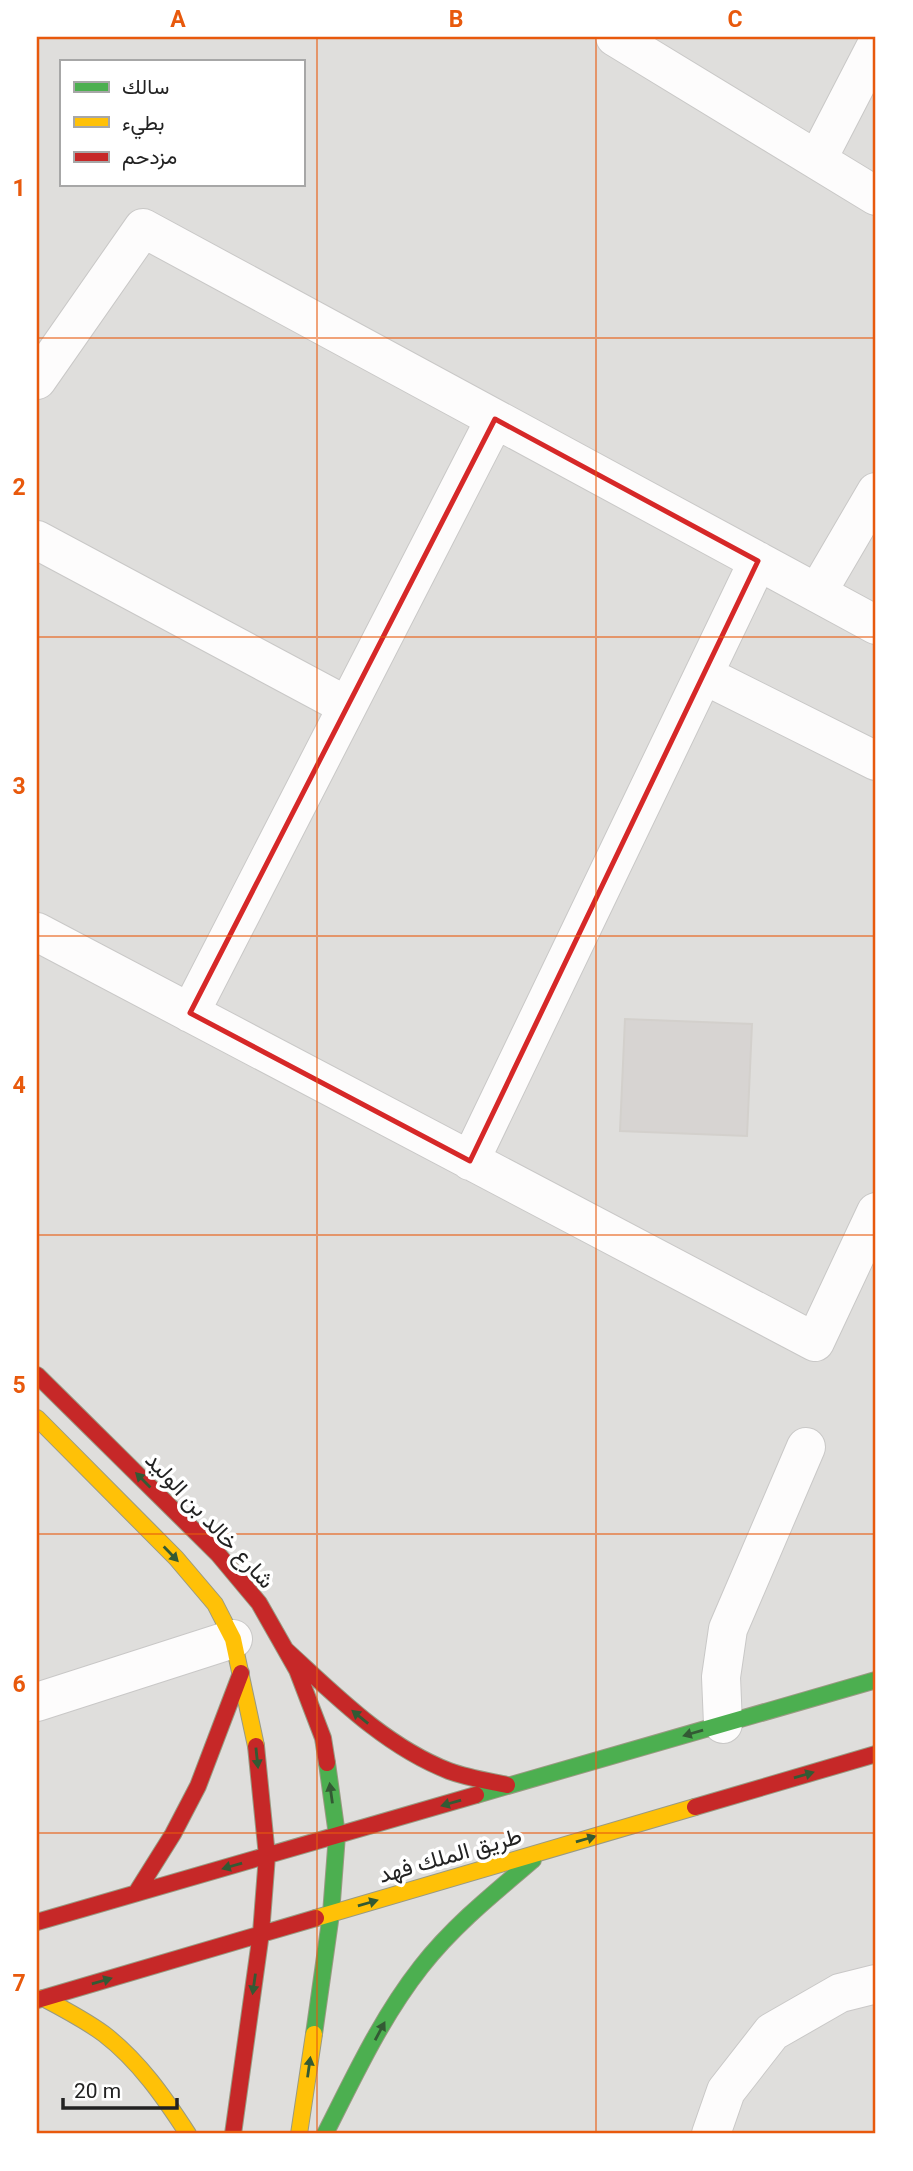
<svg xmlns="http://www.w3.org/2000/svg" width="913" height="2171" font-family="Roboto,Vazirmatn,sans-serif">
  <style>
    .residential { fill: #dfdedc; fill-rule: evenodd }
    .building { fill: #d7d4d2; stroke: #d3d0cc; stroke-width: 2 }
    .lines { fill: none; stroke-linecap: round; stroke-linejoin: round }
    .street-casing { stroke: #c9c8c7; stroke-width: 40 }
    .fast-casing { stroke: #999a82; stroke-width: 18 }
    .slow-casing { stroke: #999a82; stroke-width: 18 }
    .jam-casing { stroke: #999a82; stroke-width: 18 }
    .street { stroke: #fdfcfc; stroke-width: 38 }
    .fast { stroke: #4caf50; stroke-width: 16 }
    .slow { stroke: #ffc107; stroke-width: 16 }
    .jam { stroke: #c62828; stroke-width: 16 }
    .oneway { fill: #335a34 }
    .marked { fill: none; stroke: #d62828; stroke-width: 5; stroke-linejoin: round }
    .grid { fill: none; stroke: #e8590c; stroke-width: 2; stroke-opacity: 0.55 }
    .labels { text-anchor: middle; stroke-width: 7; stroke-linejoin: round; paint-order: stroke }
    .street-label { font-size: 23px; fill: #222; stroke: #fff }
    .neatline { fill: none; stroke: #e8590c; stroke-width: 2.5 }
    .grid-label { font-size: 23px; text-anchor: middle; font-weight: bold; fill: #e8590c }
  </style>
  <rect width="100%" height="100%" fill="#f0eeeb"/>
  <path class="residential" d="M37,37H876V2134H37ZM61,61H303V184H61Z"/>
  <path class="building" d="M625,1019L752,1024L747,1136L620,1131Z"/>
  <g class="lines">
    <defs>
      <path id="street" d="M615,37L876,196
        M817,160L876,46
        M37,380L143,228L876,625
        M37,540L347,706
        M817,593L876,492
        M704,675L876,761
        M37,932L815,1342L876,1212
        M190,1013L495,419
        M470,1161L758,561
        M37,1702L233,1639
        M723,1724L721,1677L728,1629L806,1447
        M711,2134L726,2091L772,2032L840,1993L876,1984"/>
      <path id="fast" d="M476,1795L876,1680
        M314,2034L331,1914L337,1835L327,1763
        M325,2134C354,2077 381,2018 421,1967C453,1926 494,1893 533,1860"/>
      <path id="slow" d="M37,1418L176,1558L215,1604L233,1639L256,1746
        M316,1918L695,1807
        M43,1998C64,2009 85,2020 104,2034C139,2061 164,2097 188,2134
        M299,2134L314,2034"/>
      <path id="jam" d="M37,1375L218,1554L259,1603L297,1670L323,1738L327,1763
        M286,1650C336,1696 385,1746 449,1771C468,1778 488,1781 507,1785
        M695,1807L876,1754
        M136,1893L173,1834L198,1786L241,1673
        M37,1922L476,1795
        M37,2000L316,1918
        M233,2134L261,1933L267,1856L256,1746"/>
    </defs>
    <use href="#street" class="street-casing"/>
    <use href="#fast" class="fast-casing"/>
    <use href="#slow" class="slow-casing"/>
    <use href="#jam" class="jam-casing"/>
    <use href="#street" class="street"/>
    <use href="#fast" class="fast"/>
    <use href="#slow" class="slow"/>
    <use href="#jam" class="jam"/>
  </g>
  <defs><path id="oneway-solid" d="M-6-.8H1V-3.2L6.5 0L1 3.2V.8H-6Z" transform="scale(1.75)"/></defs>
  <g class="oneway">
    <use href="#oneway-solid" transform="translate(143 1480) rotate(-135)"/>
    <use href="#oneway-solid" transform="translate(171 1554) rotate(46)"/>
    <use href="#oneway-solid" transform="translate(360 1717) rotate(-141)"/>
    <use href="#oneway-solid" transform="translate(693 1733) rotate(164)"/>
    <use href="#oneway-solid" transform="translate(257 1758) rotate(84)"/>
    <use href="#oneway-solid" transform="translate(804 1775) rotate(-16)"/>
    <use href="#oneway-solid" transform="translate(331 1793) rotate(-98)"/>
    <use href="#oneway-solid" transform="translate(451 1803) rotate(164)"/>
    <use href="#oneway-solid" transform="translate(586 1839) rotate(-16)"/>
    <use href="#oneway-solid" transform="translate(232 1866) rotate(164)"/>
    <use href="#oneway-solid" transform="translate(368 1903) rotate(-16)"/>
    <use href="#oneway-solid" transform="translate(102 1981) rotate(-16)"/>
    <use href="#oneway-solid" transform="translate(254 1984) rotate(98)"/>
    <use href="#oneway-solid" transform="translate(380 2031) rotate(-62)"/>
    <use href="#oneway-solid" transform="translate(309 2067) rotate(-82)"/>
  </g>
  <path class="marked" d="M495,419L758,561L470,1161L190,1013Z"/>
  <path class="grid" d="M317,37V2134M596,37V2134M37,338H876M37,637H876M37,936H876M37,1235H876M37,1534H876M37,1833H876"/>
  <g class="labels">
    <g class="street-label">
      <text transform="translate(210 1520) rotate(47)" y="8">شارع خالد بن الوليد</text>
      <text transform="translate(450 1855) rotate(-16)" y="8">طريق الملك فهد</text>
    </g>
  </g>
  <rect width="913" height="2171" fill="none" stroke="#ffffff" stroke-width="77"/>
  <rect x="60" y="60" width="245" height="126" fill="#ffffff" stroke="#a7a7a7" stroke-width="2"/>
  <rect x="74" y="82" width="35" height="10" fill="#4caf50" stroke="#a7a7a7" stroke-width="2"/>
  <text x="122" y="94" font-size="21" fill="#222222">سالك</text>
  <rect x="74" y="117" width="35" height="10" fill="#ffc107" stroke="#a7a7a7" stroke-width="2"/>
  <text x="122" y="130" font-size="21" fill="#222222">بطيء</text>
  <rect x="74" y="152" width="35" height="10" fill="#c62828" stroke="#a7a7a7" stroke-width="2"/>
  <text x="122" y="164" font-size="21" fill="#222222">مزدحم</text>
  <path d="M63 2098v10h114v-10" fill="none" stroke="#222222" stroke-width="3.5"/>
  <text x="74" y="2098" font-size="21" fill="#222222" stroke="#ffffff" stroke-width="5" paint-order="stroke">20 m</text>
  <rect x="38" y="38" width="836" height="2094" class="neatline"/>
  <g class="grid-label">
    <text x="178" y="27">A</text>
    <text x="456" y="27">B</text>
    <text x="735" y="27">C</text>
    <text x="19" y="196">1</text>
    <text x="19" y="495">2</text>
    <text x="19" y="794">3</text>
    <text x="19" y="1093">4</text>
    <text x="19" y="1393">5</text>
    <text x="19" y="1692">6</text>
    <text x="19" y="1991">7</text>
  </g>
</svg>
